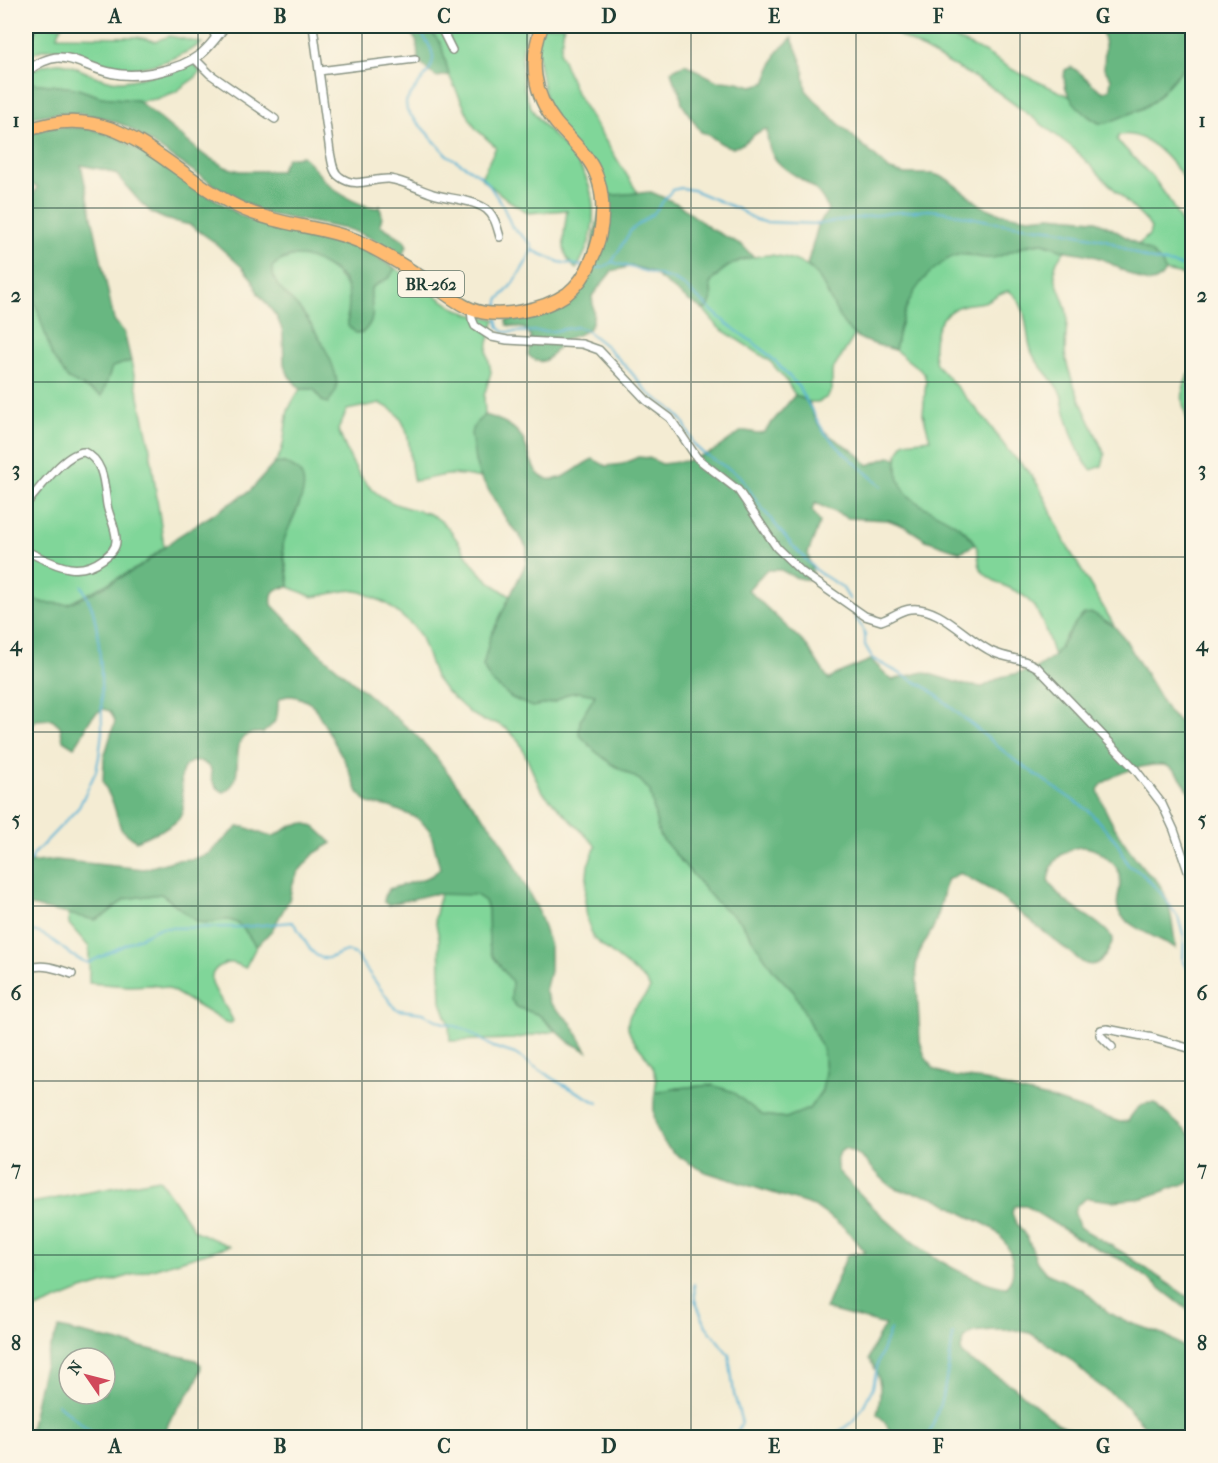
<svg xmlns="http://www.w3.org/2000/svg" width="1218" height="1463" font-family="'IM FELL French Canon',serif">
  <style>
    .green { fill: #80d699; stroke: #508a66; stroke-width: 1.5 }
    .forest { fill: #68b781; stroke: #447a5a; stroke-width: 1.5; fill-rule: evenodd }
    .lines { fill: none; stroke-linecap: round; stroke-linejoin: round }
    .stream { stroke: #57b2d5; stroke-width: 2 }
    .minor-casing { stroke: #8a9484; stroke-width: 10 }
    .tertiary-casing { stroke: #8a9484; stroke-width: 11 }
    .trunk-casing { stroke: #8a9484; stroke-width: 15 }
    .minor { stroke: #fff; stroke-width: 7 }
    .tertiary { stroke: #fff; stroke-width: 8 }
    .trunk { stroke: #ffbb71; stroke-width: 12 }
    .grid { fill: none; stroke: #1f3d34; stroke-width: 1.5; stroke-opacity: 0.55 }
    .labels { text-anchor: middle; stroke-width: 4.5; stroke-linejoin: round; paint-order: stroke }
    .shield { fill: #fcf5e5; stroke: #617469; stroke-width: 1.5 }
    .shield-label { font-size: 16px; font-weight: bold; fill: #1f3d34 }
    .neatline { fill: none; stroke: #1f3d34; stroke-width: 2 }
    .grid-label { font-size: 20px; text-anchor: middle; font-weight: bold; fill: #1f3d34 }
  </style>
  <rect width="100%" height="100%" fill="#fcf5e5"/>
  <filter id="ink" filterUnits="userSpaceOnUse"><feTurbulence type="fractalNoise" baseFrequency=".0167" numOctaves="2"/><feDisplacementMap in="SourceGraphic" scale="12" xChannelSelector="R" yChannelSelector="G"/><feConvolveMatrix kernelMatrix="1 2 1 2 8 2 1 2 1" color-interpolation-filters="sRGB"/></filter>
  <filter id="wash" filterUnits="userSpaceOnUse"><feTurbulence type="fractalNoise" baseFrequency=".008" numOctaves="4" result="noise"/><feDisplacementMap in="SourceGraphic" scale="24" xChannelSelector="R" yChannelSelector="G"/><feGaussianBlur stdDeviation="1.35" result="paint"/><feColorMatrix in="noise" values="0 0 0 0 0 0 0 0 0 0 0 0 0 0 0 0 0 1.4 0 .05"/><feComposite in="paint" operator="in"/></filter>
  <g filter="url(#wash)">
    <rect width="100%" height="100%" fill="#f4ecd3"/>
    <path class="green" d="M26,26H62L57,36L137,37L155,41L170,36L202,43C176,60 140,73 109,67C78,62 57,35 26,58Z
      M427,26H527C520,55 518,84 533,111C543,128 561,141 573,157C600,190 599,234 576,269C557,252 565,234 567,210L528,213L508,200L481,178L496,147L476,129L470,119L449,75L441,44Z
      M539,26H564L560,53L577,95L638,193L604,196L602,189L548,112L535,40Z
      M882,26H928L986,53L1013,70L1069,96L1089,117L1099,123L1141,109L1154,101L1192,58V189C1177,168 1150,129 1119,135L1117,140L1155,180L1169,200L1192,242V277L1165,271C1159,258 1149,252 1138,245L1149,235L1151,228L1147,222L1073,148L1036,120L988,85Z
      M193,61L200,72L196,77L175,92L156,99L141,101L101,97L75,88L32,83L26,85V73C71,50 72,73 112,81C132,84 174,68 193,61Z
      M1043,243L1065,251C1042,272 1064,290 1067,314C1068,329 1063,345 1066,360C1074,393 1092,424 1105,455L1102,466L1092,470C1080,462 1069,426 1065,412C1063,407 1063,400 1061,394C1054,379 1040,370 1032,353C1024,332 1030,305 1009,291C999,292 993,299 984,302C976,304 968,303 961,306C936,314 930,342 936,364L985,419L1010,453L1026,468L1040,488L1067,546L1115,627L1105,620L1067,634L1054,656C1048,639 1043,616 1030,602C1018,587 997,587 984,573C978,566 979,560 978,552C976,542 967,532 959,527C954,523 948,521 942,519C923,509 899,496 897,471C896,459 897,452 905,442L930,439L923,414L926,381L924,373L895,350C901,313 917,266 958,255C968,253 982,260 994,257C1013,252 1022,245 1043,243Z
      M300,255C322,260 349,277 350,302C351,307 348,313 347,317L362,333C380,316 368,307 371,288L390,277L395,268L453,307L469,314L495,319L488,343L487,352L491,372L484,396L485,415L477,422L475,461L481,478C470,476 459,473 447,475C436,476 426,480 414,481C407,458 414,432 396,413C391,409 385,406 380,403L347,410L338,430C353,466 364,495 404,507C419,511 431,512 442,522C458,536 464,555 478,570C487,581 499,589 510,596L490,638L483,666L487,675L512,698L517,700L555,702L567,694L579,692L595,695L580,721V734L595,751L612,764L640,780L650,791L659,835L715,901L741,922L774,971L794,992L823,1050L825,1072L822,1090L809,1109L786,1118L762,1115L712,1085L678,1088L655,1093C656,1086 657,1077 654,1070C648,1051 620,1037 630,1015C635,1005 645,999 650,988L645,980L594,939L587,920L585,900L588,865L596,846L541,790L519,741L507,729L496,723L484,721L470,713L445,690L435,677L420,635L412,625L387,604L362,592L349,590L313,597L289,587C289,573 284,560 283,545L296,470L284,463L274,464C286,450 284,429 288,411C291,403 296,396 300,389H314L322,401L336,390C333,361 320,337 303,313C292,298 272,289 272,267C279,260 290,257 300,255Z
      M771,255C822,260 828,291 850,331L855,335L832,371V390L826,398L818,402H809L795,395L786,380L769,360L719,328L704,310L709,307L712,295L710,284C725,263 747,256 771,255Z
      M26,274L36,304L112,367L131,361L149,443L164,547L139,567L68,604L44,603L26,597Z
      M1192,369V432C1182,409 1177,390 1192,369Z
      M465,893L476,895L485,901L488,909L489,945L492,955L508,975L531,1011L539,1015L555,1031L513,1039L450,1041L449,1023L441,1002L439,938L435,919L440,894Z
      M161,894L199,922C234,917 237,917 256,947L245,968C237,964 231,960 222,965C196,977 226,1002 233,1021L231,1023L225,1022L168,988L153,985L129,986L89,983V947L69,924L68,913L95,920L105,915L125,899Z
      M159,1179L195,1231L229,1246L82,1290L26,1313V1281L38,1275L26,1226V1204Z"/>
    <path class="forest" d="M406,26H427L441,44L449,75L437,77L428,71L418,59L417,42Z
      M1101,26H1192V58L1154,101L1141,109L1107,123H1099C1080,112 1060,94 1065,70L1071,67C1084,74 1091,85 1104,92L1110,89L1111,78L1104,69L1105,45Z
      M792,38L803,66L806,90L826,112L890,170L905,174H934L947,179L982,206L999,213L1029,218L1050,216L1094,220L1111,228L1152,253L1162,263L1165,271C1161,277 1159,281 1151,282C1141,283 1114,264 1102,259C1090,254 1079,253 1067,251C1058,249 1049,243 1041,243C1023,243 1010,254 993,258C982,260 972,254 961,254C954,255 946,260 941,264C911,284 901,316 895,350C883,346 870,344 859,338C832,322 832,285 807,265L818,226L828,210C815,169 766,181 767,129C753,130 747,147 732,147C720,147 713,134 701,132L682,104L680,91L674,82L671,71L685,64L717,81L738,82L752,86L765,83L777,52Z
      M31,83L75,88L101,97L137,100L204,155L225,167L240,171H280L287,158L302,156C313,164 318,175 328,184C341,196 362,207 379,208L380,205L382,216L380,225L404,240L407,246L401,258L373,239L351,230L268,214L235,199L126,126C93,112 61,109 26,119V85Z
      M52,127L89,128L119,138L240,215L251,220L347,243L368,252L395,268L390,277L371,288C369,307 380,316 362,333H356L348,326C347,310 353,295 343,279C338,273 330,268 324,265C306,254 288,251 272,267C272,288 291,297 302,312C314,328 342,371 336,391C334,395 330,399 328,403L322,401L314,389H300L289,376L284,364L283,332L277,317L258,293L252,279L242,267L213,241L190,225L165,219L152,213L140,202L116,174L105,170L81,165L114,320L124,332L131,361L112,367L102,396L68,379L52,356L26,274V205L38,187L26,182V133Z
      M651,192L678,204L711,229L742,245L753,257C736,260 720,269 710,284C712,295 714,303 704,310L689,301L650,271L632,266L612,271L592,296C593,306 596,319 589,328C583,335 572,335 564,341C551,351 547,372 528,355L531,337L526,329L507,325L506,320L524,317L541,312L583,281L604,196Z
      M795,395L809,402C819,444 846,437 868,465L889,457L897,458C892,515 956,507 975,545L960,552L926,540L906,527L888,520L848,518L815,503L812,510L820,522L808,553L813,575L808,580L794,577L781,570H766L748,590L807,646L829,680L837,674L871,660L892,680L923,672L965,685L983,687L1001,677L1033,670L1054,656L1076,622L1084,614L1093,613L1115,627L1125,639L1169,713L1180,722L1192,725V796C1185,786 1181,773 1169,767C1155,759 1104,775 1098,790C1106,818 1126,847 1145,870C1148,874 1154,877 1158,882C1172,902 1172,926 1176,948C1161,939 1132,929 1121,915C1112,903 1123,888 1120,875C1118,869 1113,863 1109,860C1095,846 1081,843 1064,853C1054,859 1050,869 1048,880C1066,911 1093,913 1113,938C1110,952 1098,972 1082,962L991,890L960,873L948,879L945,886L939,912L933,928L919,953L916,966L920,1041L925,1057L934,1069L949,1076L985,1080L1011,1089L1052,1099L1120,1122L1128,1121C1134,1111 1140,1102 1154,1103L1192,1136V1181L1144,1198L1112,1201L1087,1198L1077,1205L1074,1211L1079,1227L1122,1252L1192,1300V1313L1126,1262L1084,1242L1026,1206H1014L1012,1213L1015,1221L1028,1239L1037,1262L1046,1273L1082,1289L1109,1313L1125,1321L1165,1335L1185,1348L1191,1371L1192,1437H1155L1120,1400L1095,1382L1065,1355L1030,1333L1015,1330H992L973,1332L965,1338L961,1348L962,1354L970,1361L1013,1386L1057,1423L1077,1432L1110,1437H893C889,1429 885,1420 877,1414C882,1393 882,1376 869,1359L874,1344L885,1325L825,1309L847,1255L865,1252L845,1228L814,1206L706,1172C670,1154 648,1138 655,1093L678,1088L712,1085L731,1091L762,1115L786,1118L809,1109L822,1091L825,1072L823,1050L794,992L774,971L741,922L715,901L659,835L650,791L640,780L612,764L595,751L579,734L580,721L595,695L579,692L567,694L555,702L532,707L512,698L491,681L483,666L490,638L526,563L527,548L518,533L509,524L480,476L475,461L471,433L477,422L485,415C497,418 513,425 521,436C531,451 531,484 556,479C571,476 579,465 593,459L606,466L623,464L638,457L649,458L662,464L686,461L712,452L742,431C750,430 756,435 764,432ZM844,1149C868,1154 875,1178 895,1188C906,1193 919,1192 931,1196C943,1200 953,1208 964,1214C973,1219 985,1223 993,1229C1010,1243 1020,1268 1007,1287C998,1287 989,1283 980,1280C924,1260 878,1214 838,1171C836,1162 835,1154 844,1149Z
      M284,463C288,465 293,467 297,470C317,487 286,524 283,545C282,559 289,573 289,587C275,588 270,590 272,605L318,652L415,734L435,756L462,791L498,835L539,912L550,946V971L545,991L550,1003L571,1023L587,1051L569,1042L539,1015L517,1007L511,1000L512,982L492,955L489,945L488,909L485,901L476,895L432,894L388,905L384,902L385,895L389,889L420,880L433,875L440,868L430,830L417,818L390,807L368,803L358,792L347,765L314,706C304,699 290,691 278,700C278,718 278,721 263,733C218,730 253,777 224,792C213,787 211,780 211,769C204,762 200,759 191,762C170,771 191,803 180,817C172,829 149,834 136,841L121,829L113,803L103,782L104,758L115,721L110,711L103,709C84,719 87,733 74,747L63,740L60,726L52,719L36,720L26,732V597L44,603L68,604L84,597L140,567L177,537L250,491L274,464Z
      M305,823L316,828L332,843L315,853L298,872L293,883L289,900L272,930L256,947C246,932 238,915 217,921C212,922 205,924 199,922C187,917 173,901 161,894L125,899L105,915L95,920L26,905V864L27,863L56,860L144,869L176,860L193,859L208,854L238,827H245L265,835L274,836L293,825Z
      M59,1328L196,1360L201,1365C199,1394 167,1409 165,1437H29C36,1400 42,1362 59,1328ZM69,1358H105V1394H69Z"/>
    <g class="lines">
      <path class="stream" d="M415,26C451,66 425,69 406,102L407,111L447,155L478,174L487,182L503,206L512,227L531,244L532,250L559,262L582,266
        M612,262L672,279L683,285L726,323L762,349L776,362L798,386L824,432L841,450L881,486
        M593,268L604,267L612,262L631,230L654,213L672,190L681,188L693,190L738,209L756,220L765,222L819,224L890,213L929,210L946,212L998,223L1057,230L1092,237L1106,240L1148,259L1192,268
        M498,306V300C513,286 524,268 532,250
        M497,319L499,328L504,332L553,331L577,327L586,330L606,346L631,372L648,393L669,407L683,421L694,445L704,454L739,475L761,507L792,545L818,572L842,587L850,600
        M855,617L862,627L865,635V645L873,659L929,689L1013,759L1089,811L1117,842L1128,865L1141,873L1161,893L1178,917L1184,937L1183,960L1192,976
        M26,867L34,854L79,807L96,771L99,757L102,731L101,670L98,635L93,610L82,586
        M26,930C56,933 62,955 88,963L159,928L242,927L292,922C303,931 309,961 328,958C335,957 340,952 347,951L355,954L394,1007L399,1010L423,1013L441,1022L465,1029L493,1047L515,1054L560,1083L598,1103
        M694,1284L695,1300L706,1326L729,1355L734,1394L742,1423L733,1438
        M57,1404L99,1438
        M830,1438L852,1422L862,1409L873,1387L878,1362L890,1330
        M927,1438C943,1405 949,1370 953,1334"/>
    </g>
  </g>
  <g filter="url(#ink)">
    <g class="lines">
      <defs>
        <path id="minor" d="M211,26L216,38
          M313,26L330,152C332,160 332,172 340,177C355,189 373,178 389,179C404,181 418,189 433,194C449,199 471,199 486,209C495,216 497,227 500,237
          M440,26L452,50
          M26,48L31,26
          M195,59L210,74L275,119
          M319,71L415,59
          M471,309L472,319L475,326L492,337L507,340L582,344L599,350L647,401L670,418L697,458L738,490L777,548L802,572L865,616L881,621C891,618 900,610 910,609C941,605 968,642 995,653C1010,659 1024,658 1038,668L1135,769L1162,804L1174,830L1192,883
          M26,504C39,490 64,453 84,452C105,461 104,486 107,505C109,517 117,529 116,541C116,549 110,554 103,559C76,579 53,563 26,551
          M26,969C42,963 56,968 72,974
          M1112,1047L1100,1035L1101,1030L1107,1029L1153,1038L1192,1049"/>
        <path id="tertiary" d="M26,72C63,43 75,65 112,73C138,79 180,70 201,54C211,46 218,35 225,26"/>
        <path id="trunk" d="M26,131C120,94 168,176 245,210C284,227 328,226 367,245C391,257 414,272 436,287C447,295 459,304 471,309C497,320 544,310 567,294C577,286 586,274 591,261C605,232 608,189 589,161C580,147 567,136 556,123C533,94 529,60 542,26"/>
      </defs>
      <use href="#minor" class="minor-casing"/>
      <use href="#tertiary" class="tertiary-casing"/>
      <use href="#trunk" class="trunk-casing"/>
      <use href="#minor" class="minor"/>
      <use href="#tertiary" class="tertiary"/>
      <use href="#trunk" class="trunk"/>
    </g>
  </g>
  <path class="grid" d="M198,26V1438M362,26V1438M527,26V1438M691,26V1438M856,26V1438M1020,26V1438M26,208H1192M26,382H1192M26,557H1192M26,732H1192M26,906H1192M26,1081H1192M26,1255H1192"/>
  <g class="labels">
    <rect class="shield" x="398" y="271" width="66" height="26" rx="4.5"/>
    <g class="shield-label">
      <text x="431" y="290">BR-262</text>
    </g>
  </g>
  <rect width="1218" height="1463" fill="none" stroke="#fcf5e5" stroke-width="66"/>
  <g transform="translate(87 1376) rotate(305)"><circle r="28" fill="#fcf5e5" stroke="#a4ab9e" stroke-width="1.5"/>
  <path d="M0-4.5L10 22L0 15L-10 22Z" fill="#d1495b"/>
  <text y="-9" font-size="16" font-weight="bold" text-anchor="middle" fill="#1f3d34">N</text>
  </g>
  <rect x="33" y="33" width="1152" height="1397" class="neatline"/>
  <g class="grid-label">
    <text x="115" y="23">A</text>
    <text x="280" y="23">B</text>
    <text x="444" y="23">C</text>
    <text x="609" y="23">D</text>
    <text x="774" y="23">E</text>
    <text x="938" y="23">F</text>
    <text x="1103" y="23">G</text>
    <text x="16" y="127">1</text>
    <text x="1202" y="127">1</text>
    <text x="16" y="302">2</text>
    <text x="1202" y="302">2</text>
    <text x="16" y="476">3</text>
    <text x="1202" y="476">3</text>
    <text x="16" y="651">4</text>
    <text x="1202" y="651">4</text>
    <text x="16" y="826">5</text>
    <text x="1202" y="826">5</text>
    <text x="16" y="1000">6</text>
    <text x="1202" y="1000">6</text>
    <text x="16" y="1175">7</text>
    <text x="1202" y="1175">7</text>
    <text x="16" y="1350">8</text>
    <text x="1202" y="1350">8</text>
    <text x="115" y="1453">A</text>
    <text x="280" y="1453">B</text>
    <text x="444" y="1453">C</text>
    <text x="609" y="1453">D</text>
    <text x="774" y="1453">E</text>
    <text x="938" y="1453">F</text>
    <text x="1103" y="1453">G</text>
  </g>
</svg>
